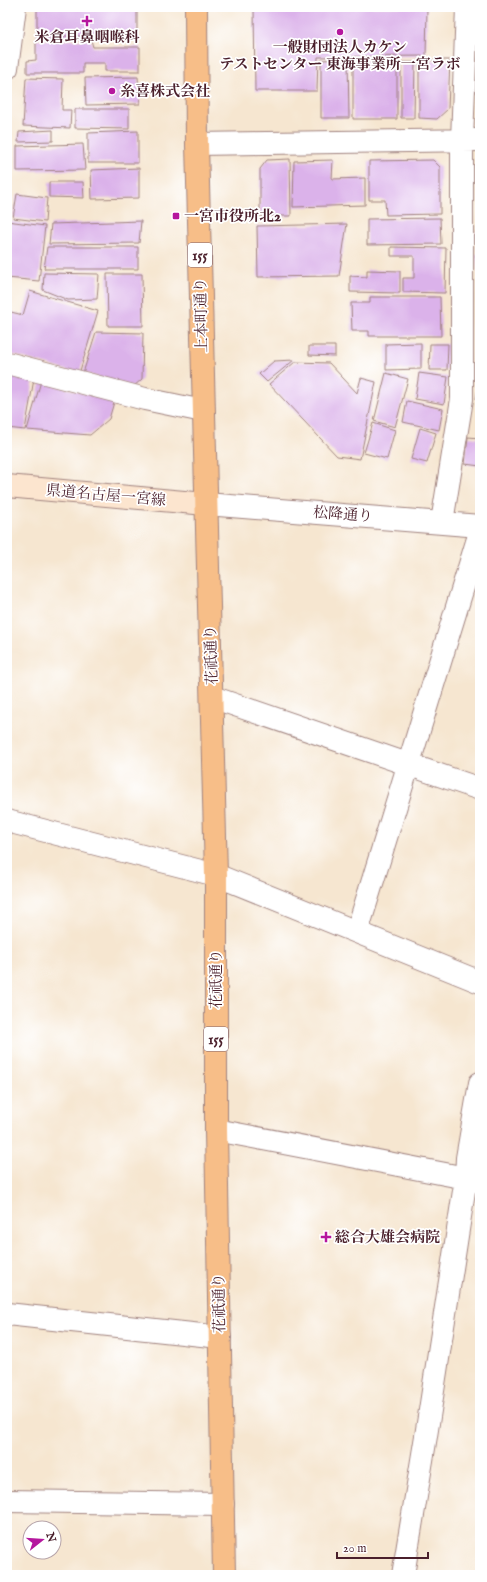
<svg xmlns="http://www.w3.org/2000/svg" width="487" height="1582" font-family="'IM FELL English','Noto Serif JP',serif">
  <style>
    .building { fill: #dbb2ea }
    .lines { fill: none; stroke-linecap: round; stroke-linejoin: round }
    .minor-casing { stroke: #a0827e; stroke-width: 24 }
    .tertiary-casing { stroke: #a0827e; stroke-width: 24 }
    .secondary-casing { stroke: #a0827e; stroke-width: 24 }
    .trunk-casing { stroke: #a0827e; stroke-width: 24 }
    .minor { stroke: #fff; stroke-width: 22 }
    .tertiary { stroke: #fff; stroke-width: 22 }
    .secondary { stroke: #fce5cf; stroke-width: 22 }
    .trunk { stroke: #f7be88; stroke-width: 22 }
    .poi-dot { fill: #b5179e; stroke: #fff; stroke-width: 1.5 }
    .labels { text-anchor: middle; stroke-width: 3.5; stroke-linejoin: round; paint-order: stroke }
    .shield { fill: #fff; stroke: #80626b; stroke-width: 1 }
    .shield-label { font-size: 14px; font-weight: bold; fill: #4a1f2b }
    .poi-label { font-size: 15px; font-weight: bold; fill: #4a1f2b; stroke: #fff; text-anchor: start }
    .street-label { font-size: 15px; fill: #4a1f2b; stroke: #fff }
  </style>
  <rect width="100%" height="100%" fill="#fff"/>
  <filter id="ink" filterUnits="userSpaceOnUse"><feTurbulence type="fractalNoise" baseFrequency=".025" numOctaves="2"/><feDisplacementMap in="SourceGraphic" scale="8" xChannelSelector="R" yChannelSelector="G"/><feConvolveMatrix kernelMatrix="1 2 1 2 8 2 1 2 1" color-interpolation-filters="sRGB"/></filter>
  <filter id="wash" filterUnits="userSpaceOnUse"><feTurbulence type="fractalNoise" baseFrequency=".012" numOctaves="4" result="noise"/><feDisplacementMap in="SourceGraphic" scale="16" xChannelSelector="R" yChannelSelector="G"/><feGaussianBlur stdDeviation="0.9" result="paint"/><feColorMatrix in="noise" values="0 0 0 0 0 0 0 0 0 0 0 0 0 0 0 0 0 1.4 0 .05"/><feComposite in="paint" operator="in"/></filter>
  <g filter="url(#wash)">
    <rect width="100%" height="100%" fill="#f6e6d0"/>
    <g id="blocks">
      <path class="building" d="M37,7H137V36H37Z
        M254,7H427L426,56L318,57L317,91H255Z
        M36,40H91L93,47H140V71H105V63H83V73H27V61L36,60Z
        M348,59L349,118H321V60Z
        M353,60H397V119H353Z
        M419,60H450L448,109L437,119L419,118Z
        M401,62H415L414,118H401Z
        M138,77L140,104L86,105L85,78Z
        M26,78L63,79L62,110H71L70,128L23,126Z
        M75,109H129V129L75,128Z
        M53,130V141L18,142L19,132Z
        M138,131V163H88V133Z
        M83,144L85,170L17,171V146Z
        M290,159L291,216H260V169L267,160Z
        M333,160L332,179L365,178V205L293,207L294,161Z
        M433,160L440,167V214L386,215L385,200H369V161Z
        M139,168V198L92,199L91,170Z
        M49,182H83L84,198L49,197Z
        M17,194L47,198L45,222L13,218Z
        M440,218L441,244L367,245V219Z
        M7,221L45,226L39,281L7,278Z
        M141,221L139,243L49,244L51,224Z
        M347,224L339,276L258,277L257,226Z
        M476,231H480V250H477Z
        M47,247H138V269H44Z
        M391,247L446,248L445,293L403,292V278H414V256H391Z
        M476,254H480V280H479Z
        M367,270L400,271V293L350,292V276L367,277Z
        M44,273L99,274L97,299L68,300L43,290Z
        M107,274H142L143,326H108Z
        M478,285H480V297H479Z
        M30,291L98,311L79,374L7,353V311L23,315Z
        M370,297H440L441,336H369V331H352L351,303H370Z
        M96,332L143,333L142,379L133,387L83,373Z
        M421,343V369L386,370V344Z
        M430,344H448L447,370H429Z
        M309,346H335V356L309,355Z
        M294,360L267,382L259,374L274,361Z
        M295,362L329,363L357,393L361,378L376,382L360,459L337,456L269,384Z
        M7,372L34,379L25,430L7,428Z
        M386,373L408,379L395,427L374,421Z
        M419,373L448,377L444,404L415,399Z
        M41,381L114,402L109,419L90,435L27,430Z
        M479,382H480V400L476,399Z
        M407,401L443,409L439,430L403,422Z
        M373,423L395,430L387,459L364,453Z
        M420,428L436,433L427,463L411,459Z
        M468,437L480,438V466L465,464Z"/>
    </g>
  </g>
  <g filter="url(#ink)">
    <use href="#blocks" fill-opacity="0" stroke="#a0827e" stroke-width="1"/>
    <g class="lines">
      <defs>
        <path id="minor" d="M7,68L15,7
          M197,144L480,140
          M7,363L145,399L203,411
          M442,522L462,399V140L467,7
          M212,697L480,789
          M7,821L216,875L480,982
          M357,932L480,532
          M480,1083L467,1158L466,1178L480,1182
          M216,1130L466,1178L426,1436L403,1575
          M7,1314L220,1337
          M7,1501L223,1504"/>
        <path id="tertiary" d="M206,504L480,526"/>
        <path id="secondary" d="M7,486L206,504"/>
        <path id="trunk" d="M196,7L197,144L216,875V1130L224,1575"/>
      </defs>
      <use href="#minor" class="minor-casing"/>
      <use href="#tertiary" class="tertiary-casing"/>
      <use href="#secondary" class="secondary-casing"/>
      <use href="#trunk" class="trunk-casing"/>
      <use href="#minor" class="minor"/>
      <use href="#tertiary" class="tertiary"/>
      <use href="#secondary" class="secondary"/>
      <use href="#trunk" class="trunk"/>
    </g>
  </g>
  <g class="poi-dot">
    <path d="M85 15h4v4h4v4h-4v4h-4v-4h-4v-4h4z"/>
    <circle cx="340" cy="32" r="4"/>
    <circle cx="112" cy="91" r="4"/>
    <rect x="172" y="212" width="8" height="8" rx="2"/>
    <path d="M324 1231h4v4h4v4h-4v4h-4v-4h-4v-4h4z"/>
  </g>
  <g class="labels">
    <g class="shield">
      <rect x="188" y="243" width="24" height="24" rx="3"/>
      <rect x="204" y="1027" width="24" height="24" rx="3"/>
    </g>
    <g class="shield-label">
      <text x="200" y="260">155</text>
      <text x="216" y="1044">155</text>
    </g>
    <g class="poi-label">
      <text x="87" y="42" text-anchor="middle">米倉耳鼻咽喉科</text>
      <text x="340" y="52" text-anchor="middle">一般財団法人カケン<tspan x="340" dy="17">テストセンター 東海事業所一宮ラボ</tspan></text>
      <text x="120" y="96">糸喜株式会社</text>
      <text x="184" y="221">一宮市役所北2</text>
      <text x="335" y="1242">総合大雄会病院</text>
    </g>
    <g class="street-label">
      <text transform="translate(201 315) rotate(-91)" y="5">上本町通り</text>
      <text transform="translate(106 495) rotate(5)" y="5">県道名古屋一宮線</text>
      <text transform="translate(343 514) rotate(4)" y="5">松降通り</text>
      <text transform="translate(211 655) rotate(-92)" y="5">花祇通り</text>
      <text transform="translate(216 979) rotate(-90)" y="5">花祇通り</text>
      <text transform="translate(219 1303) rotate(-91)" y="5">花祇通り</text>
    </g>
  </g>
  <rect width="487" height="1582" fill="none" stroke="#fff" stroke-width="24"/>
  <g transform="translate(42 1540) rotate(73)"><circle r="19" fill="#ffffff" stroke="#b7a5aa"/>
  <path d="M0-3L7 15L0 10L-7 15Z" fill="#b5179e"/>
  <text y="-6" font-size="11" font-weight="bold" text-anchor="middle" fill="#4a1f2b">N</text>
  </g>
  <path d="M337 1552v6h91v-6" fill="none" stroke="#4a1f2b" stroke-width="2"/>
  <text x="343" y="1552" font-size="12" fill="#4a1f2b" stroke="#ffffff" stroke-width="3" paint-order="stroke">20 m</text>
</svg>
